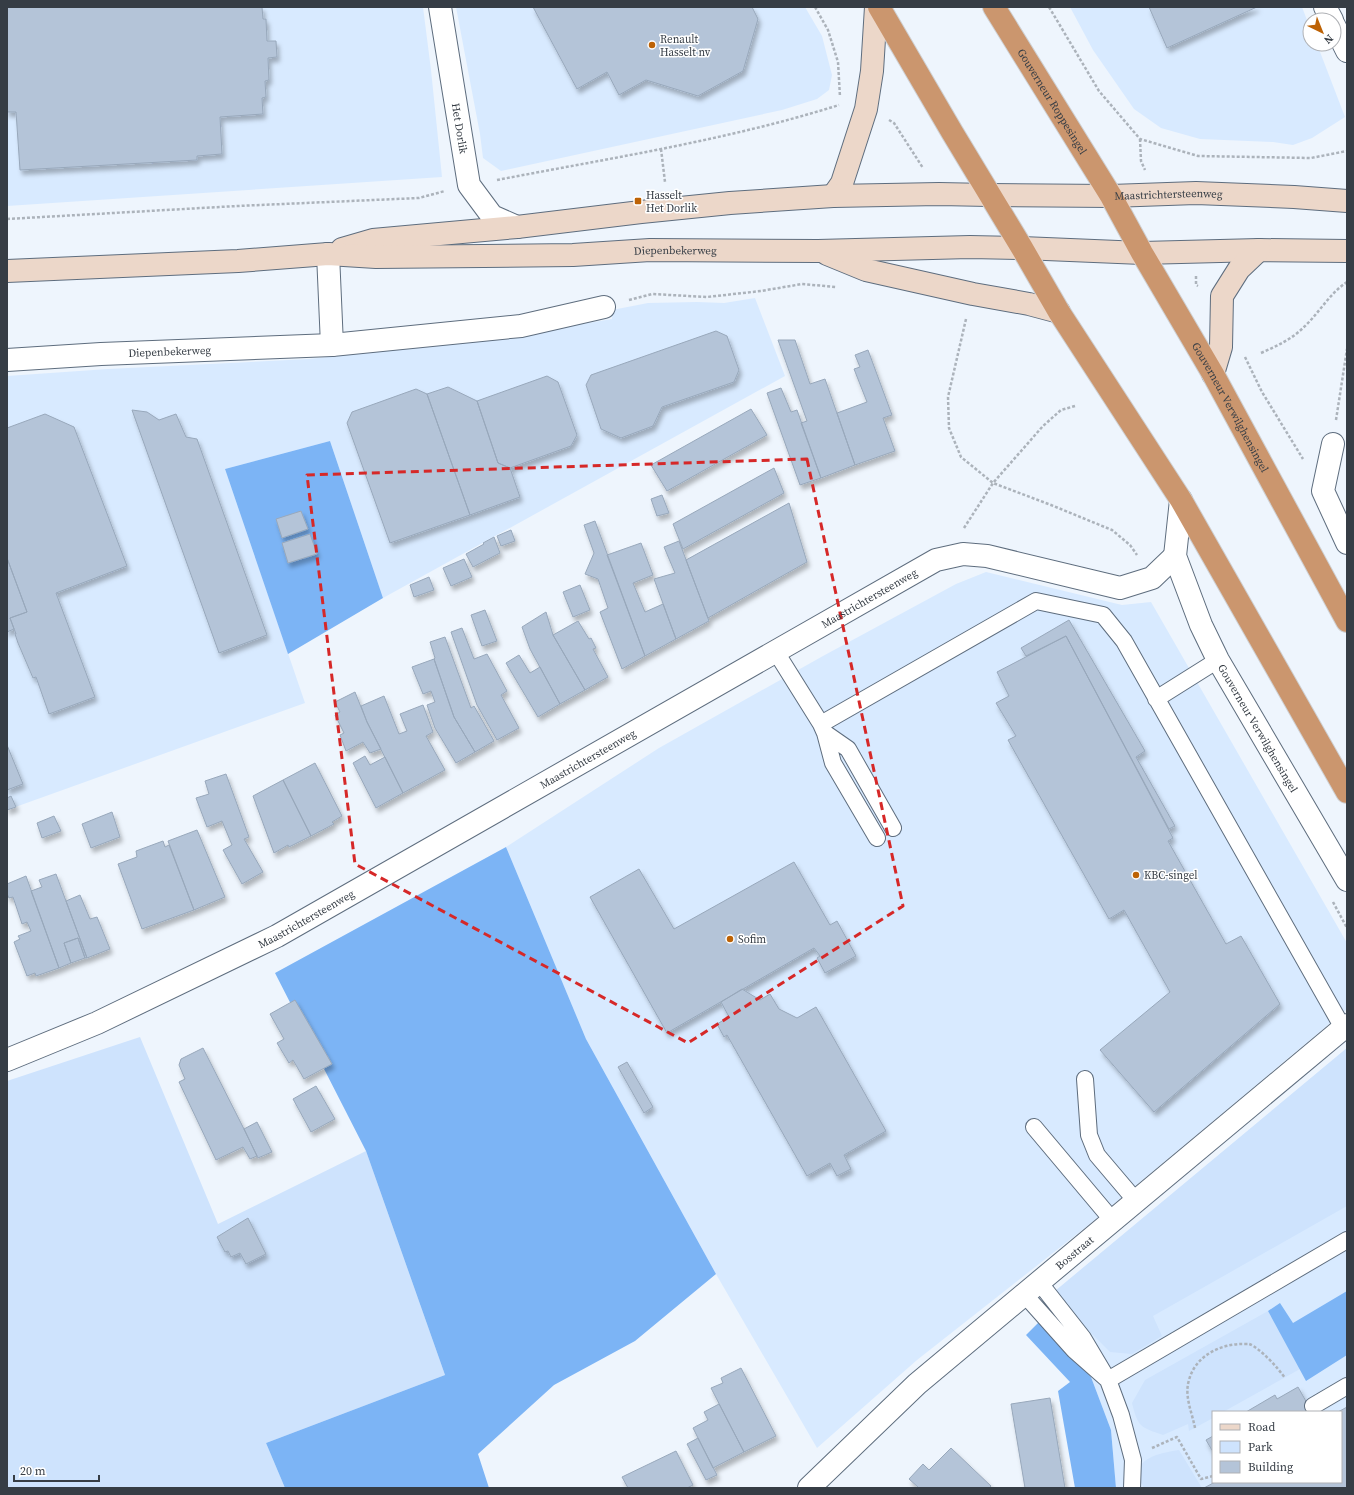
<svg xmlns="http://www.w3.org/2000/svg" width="1354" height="1495" font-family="'Source Serif 4',serif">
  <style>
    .built { fill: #d8eaff; fill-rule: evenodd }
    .green { fill: #cee3fd }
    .forest { fill: #7cb4f5 }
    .building { fill: #b4c4d8; stroke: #98a8bb; filter: url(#shadow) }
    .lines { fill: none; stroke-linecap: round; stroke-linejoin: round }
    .service-casing { stroke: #5e6d7e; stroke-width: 18 }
    .minor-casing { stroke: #5e6d7e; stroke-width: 24 }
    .secondary-casing { stroke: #5e6d7e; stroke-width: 24 }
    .trunk-casing { stroke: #cfd0d2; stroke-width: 24 }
    .path { stroke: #acb3bb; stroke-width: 2.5; stroke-dasharray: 3 2; stroke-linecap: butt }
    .service { stroke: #fff; stroke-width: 16 }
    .minor { stroke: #fff; stroke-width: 22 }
    .secondary { stroke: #ecd7c9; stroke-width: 22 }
    .trunk { stroke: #cb966e; stroke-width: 22 }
    .marked { fill: none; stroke: #d62828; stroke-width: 3; stroke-dasharray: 8 5; stroke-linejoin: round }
    .poi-dot { fill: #bd6205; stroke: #fff; stroke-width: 1.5 }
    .labels { text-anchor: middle; stroke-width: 3; stroke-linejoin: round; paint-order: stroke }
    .poi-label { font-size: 11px; fill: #363d45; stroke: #fff; text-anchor: start }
    .street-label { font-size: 11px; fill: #363d45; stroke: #fff }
  </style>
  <defs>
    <filter id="shadow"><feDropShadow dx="2.5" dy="4.5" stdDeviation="2" flood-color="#0004"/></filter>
  </defs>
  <rect width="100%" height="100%" fill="#eef5fd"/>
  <path class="built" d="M7,7H423L431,70L442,177L7,206Z
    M456,7H805L822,36L832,75L829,90L817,99L782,110L501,171L483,158L480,134Z
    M1070,7H1302L1310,28V44H1317L1345,117L1312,138L1293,145L1273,142L1200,139L1161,128L1134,109L1093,50Z
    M755,298L785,376L383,598L330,441L225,469L305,703L7,810V376L108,369L309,359L491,339L612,319V310L648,303L697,302L724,303Z
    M986,572L1122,605L1151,602L1347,943V1009L1086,1227L917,1360L817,1448L716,1274L586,1039L506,847L659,748L823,656L956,584Z
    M1347,1048V1488H1116L1111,1430L1091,1377L1033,1310ZM1213,1412H1341V1482H1213Z"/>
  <path class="green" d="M140,1037L218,1224L366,1151L445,1375L266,1443L285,1488H7V1081Z
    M1347,1048V1206L1153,1316L1162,1336L1132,1354L1110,1352L1080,1322L1055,1291Z
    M1268,1311L1300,1369L1223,1412H1213V1418L1189,1431L1188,1424L1163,1435C1140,1427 1138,1427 1132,1403L1145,1380Z
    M1179,1450L1202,1488H1144C1126,1460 1158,1453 1179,1450Z"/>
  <path class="forest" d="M330,441L383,598L288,654L225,469Z
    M506,847L586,1039L716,1274L635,1341L554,1385L478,1454L489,1488H285L266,1443L445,1375L366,1151L275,973Z
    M1347,1291V1355L1306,1381L1268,1311L1280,1303L1293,1323Z
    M1041,1320L1091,1377L1111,1430L1116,1488H1075L1058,1391L1070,1382L1026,1335Z"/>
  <path class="building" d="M7,7H262L263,19H266L267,41H276L277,57L268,58L269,80L265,81L266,97L262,98L263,114L220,117L222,154L197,156V160L20,170L16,112H7Z
    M533,7H752L758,19L743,71L698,96L646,80L619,95L607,72L577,89Z
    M1149,7H1257L1167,48Z
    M716,331L727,336L739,370L734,382L662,407L653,426L621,438L601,429L586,385L591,375Z
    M778,340H795L810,384L825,379L855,465L821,478L801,423L807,421Z
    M868,350L892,415L883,418L895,451L855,465L837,413L867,402L854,369L860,367L855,355Z
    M547,376L558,382L577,435L571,446L510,468L498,463L477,401Z
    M448,387L477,401L498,463L510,468L520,497L470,515L427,394Z
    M781,388L791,412L797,410L821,478L800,485L767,393Z
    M416,389L427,394L470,515L390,543L347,423L352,412Z
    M751,409L767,435L667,491L651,465Z
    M132,410L147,412L159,420L176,414L186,437L197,439L267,635L219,653Z
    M45,414L74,427L127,566L56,593L95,697L49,714L36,677L33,678L18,643L15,634H16L10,618L27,612L7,558V428Z
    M774,468L784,493L683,549L673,524Z
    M662,495L669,513L657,516L651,499Z
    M789,503L807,562L708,618L686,560Z
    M301,511L308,529L282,538L276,519Z
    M595,521L645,656L622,669L600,612L608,608L598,579L585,574L594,553L584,525Z
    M511,530L515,541L501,546L497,536Z
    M310,534L317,554L288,563L282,543Z
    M494,537L500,553L473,567L466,554L484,544L483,543Z
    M679,541L709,621L676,639L654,579L675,573L664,547Z
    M641,543L653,575L633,583L645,612L663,604L676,639L645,656L607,555Z
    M7,558L27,612L10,618L14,629L7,632Z
    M464,559L472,577L451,586L443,568Z
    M429,577L434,590L414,597L410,585Z
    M580,585L590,610L573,617L563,592Z
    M485,610L497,641L482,646L471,615Z
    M546,612L553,635L585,690L560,704L530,649L522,627Z
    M1069,620L1145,751L1136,757L1175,826L1169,829L1066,636L1026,656L1021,648Z
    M578,621L589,639L591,638L596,648L593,649L608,677L585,690L553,635Z
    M462,628L474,659L487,654L507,691L501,695L519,728L497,740L477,705L451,632Z
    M1066,636L1173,838L1168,841L1226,944L1241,936L1280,1004L1154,1112L1100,1050L1170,992L1124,910L1109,919L1008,740L1016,736L996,703L1009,696L997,672Z
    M445,637L471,708L474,706L494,741L475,752L454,717L434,659L435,658L430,642Z
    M519,655L530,673L540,667L560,704L538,717L506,663Z
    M434,659L454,717L475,752L456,763L435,728L427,705L435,702L431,691L423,694L412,667Z
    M355,692L367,722L381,749L370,753L363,742L346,751L340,735L344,733L335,715L340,712L335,702Z
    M384,696L399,734L407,731L400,714L423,705L433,732L426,736L445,770L403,793L367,722L361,706Z
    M7,745L23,784L7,790Z
    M365,756L370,765L385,757L403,793L376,808L353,763Z
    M315,763L342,816L332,822L334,824L311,836L283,780Z
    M226,774L249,837L244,839L263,872L242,884L223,850L232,845L222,821L207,827L196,798L209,794L205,781Z
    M283,780L311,836L289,847L288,845L274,853L253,796Z
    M11,796L16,807L7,810V798Z
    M112,812L120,837L91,848L82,824Z
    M54,816L61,831L42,838L37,823Z
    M197,830L225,897L194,910L168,841Z
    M163,841L165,847L169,845L194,910L142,929L118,864L137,857L136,851Z
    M794,862L830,925L837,921L856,956L825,973L817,958L820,956L814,948L667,1033L590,897L639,869L674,929Z
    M56,874L87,958H85L78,938L64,943L71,963L59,968L31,891L42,887L39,880Z
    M26,876L59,968L36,976L35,973L27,976L14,942L20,939L18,936L31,931L27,922L22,924L13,897L9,898L7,894V884Z
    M80,895L90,919L97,917L110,949L87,958L66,901Z
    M78,938L85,958L71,963L64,943Z
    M742,989L760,1000L770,994L779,1009L797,1018L816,1007L886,1131L844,1155L851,1169L837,1176L830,1163L807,1176L727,1035L724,1037L717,1024L729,1017L721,1002Z
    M295,1000L332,1064L304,1079L293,1060L289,1063L277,1043L284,1039L270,1014Z
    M203,1048L244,1129L257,1156L250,1159L243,1147L216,1160L179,1082L185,1079L179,1065L181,1059Z
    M627,1062L653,1107L644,1113L618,1067Z
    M316,1086L335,1119L311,1132L293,1099Z
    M257,1122L272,1152L258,1158L244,1129Z
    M248,1218L266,1254L246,1264L240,1253L231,1257L228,1251L225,1252L217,1237Z
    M741,1368L776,1436L744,1452L711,1388L723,1383L721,1378Z
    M1298,1387L1312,1412H1246L1275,1395L1277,1399Z
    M1050,1398L1065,1488H1025L1011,1404Z
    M719,1404L744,1452L713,1468L693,1428L708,1420L704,1412Z
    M1347,1407V1488H1204L1215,1482H1341V1412H1338Z
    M1213,1436V1452L1206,1440Z
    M698,1438L717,1475L706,1480L687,1444Z
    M951,1448L991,1486L989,1488H919L909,1479L923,1464L929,1470Z
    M676,1451L693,1485L687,1488H628L622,1477Z"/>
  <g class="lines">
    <defs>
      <path id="service" d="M776,652L821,724L825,733L833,763L877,838
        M1156,699L1218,660
        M821,724L1036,601L1103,615L1124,641L1343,1028
        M825,733L848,749L893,828
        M1085,1079L1089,1135L1097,1155L1136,1201
        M1034,1127L1113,1221
        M1039,1282L1083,1338L1108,1380L1121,1415L1133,1460L1132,1488
        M1024,1294L1074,1350L1108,1380L1347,1240
        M1313,1406L1347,1386"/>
      <g id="minor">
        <path id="s1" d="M440,7L469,185L492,216L517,227"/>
        <path d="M1325,7L1332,20"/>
        <path d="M1334,25L1347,51"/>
        <path d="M328,254L332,345"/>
        <path id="s2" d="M7,360L101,354L332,345L521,326L604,307"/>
        <path d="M1333,444L1323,491L1347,543"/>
        <path id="s3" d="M1181,500L1175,556L1201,625L1218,660L1347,880"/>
        <path id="s4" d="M7,1060L97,1023L277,936L936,560L963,554L987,556L1120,588L1152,578L1175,556"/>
        <path id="s5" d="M809,1488L917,1384L1347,1025"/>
      </g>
      <g id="secondary">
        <path d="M833,196L842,183L866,109L872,71L876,7"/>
        <path id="s6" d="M342,249L373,240L517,227L641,212L730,203L833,196L939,194L989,195L1111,196L1196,193L1294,197L1347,201"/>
        <path d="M827,254L866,270L973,294L1029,304L1059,312"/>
        <path id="s7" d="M7,271L238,261L328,254L376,257L573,255L650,250L818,251L970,247L1022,248L1142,253L1259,250L1347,251"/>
        <path d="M1213,374L1221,347L1222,296L1239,269L1259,250"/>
      </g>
      <g id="trunk">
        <path d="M879,7L952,132L1022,248L1059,312L1181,500L1347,792"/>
        <path id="s8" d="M994,7L1111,196L1142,253L1213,374L1347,621"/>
      </g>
    </defs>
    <use href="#service" class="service-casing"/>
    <use href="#minor" class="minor-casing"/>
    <use href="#secondary" class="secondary-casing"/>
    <use href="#trunk" class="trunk-casing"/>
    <path class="path" d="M815,7L828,30L838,62L840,97
      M1049,7L1099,91L1140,139L1198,156L1311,158L1347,151
      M889,120L894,123L923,168
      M1140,139L1141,161L1145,170
      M661,149L665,182
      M497,180C611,158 728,140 839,105
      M7,219L237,206L419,198L445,191
      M1196,276V285L1198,286
      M629,300L652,294L707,297L761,291L802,284L836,287
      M966,319L948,397L949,428L961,457L993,483L1051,505L1112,530L1130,545L1137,555
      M1261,353C1277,346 1292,339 1304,327C1319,313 1330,293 1347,282
      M1245,357L1262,392L1303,459
      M1336,420L1347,349
      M964,528L993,483L1043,426L1061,410L1075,406
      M1333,902L1347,928
      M1195,1428C1192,1412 1184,1396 1189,1380C1195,1357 1218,1345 1240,1344C1243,1344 1247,1344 1249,1344C1259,1347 1279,1369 1285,1378
      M1152,1448L1177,1437L1201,1479L1213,1476"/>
    <use href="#service" class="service"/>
    <use href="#minor" class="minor"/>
    <use href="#secondary" class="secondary"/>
    <use href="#trunk" class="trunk"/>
  </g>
  <path class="marked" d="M807,459L903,906L688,1043L355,864L307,475Z"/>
  <g class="poi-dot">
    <circle cx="652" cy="45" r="4"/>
    <rect x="634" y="197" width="8" height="8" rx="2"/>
    <circle cx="1136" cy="875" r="4"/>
    <circle cx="730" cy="939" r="4"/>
  </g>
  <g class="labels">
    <g class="poi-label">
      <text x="660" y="43">Renault<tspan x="660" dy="13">Hasselt nv</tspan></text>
      <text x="646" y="199">Hasselt<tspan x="646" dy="13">Het Dorlik</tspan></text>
      <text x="1144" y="879">KBC-singel</text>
      <text x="738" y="943">Sofim</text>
    </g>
    <g class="street-label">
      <text dy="4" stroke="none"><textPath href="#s8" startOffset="111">Gouverneur Roppesingel</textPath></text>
      <text dy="4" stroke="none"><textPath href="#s1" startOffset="123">Het Dorlik</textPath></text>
      <text dy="4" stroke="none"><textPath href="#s6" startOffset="830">Maastrichtersteenweg</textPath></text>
      <text dy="4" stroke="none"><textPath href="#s7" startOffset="669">Diepenbekerweg</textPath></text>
      <text dy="4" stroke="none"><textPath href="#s2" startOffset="163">Diepenbekerweg</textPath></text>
      <text dy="4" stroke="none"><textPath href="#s8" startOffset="465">Gouverneur Verwilghensingel</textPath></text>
      <text dy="4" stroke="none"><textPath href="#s4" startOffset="979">Maastrichtersteenweg</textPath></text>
      <text dy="4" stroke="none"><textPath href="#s3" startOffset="248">Gouverneur Verwilghensingel</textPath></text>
      <text dy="4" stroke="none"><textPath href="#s4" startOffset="655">Maastrichtersteenweg</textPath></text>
      <text dy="4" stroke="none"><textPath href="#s4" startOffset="331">Maastrichtersteenweg</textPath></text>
      <text dy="4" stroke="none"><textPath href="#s5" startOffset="355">Bosstraat</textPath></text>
    </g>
  </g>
  <rect width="1354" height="1495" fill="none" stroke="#363d45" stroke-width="16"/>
  <rect x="1212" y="1411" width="130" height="72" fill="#ffffff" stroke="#afb1b5"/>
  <rect x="1220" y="1424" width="20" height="6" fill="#ecd7c9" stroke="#afb1b5"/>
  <text x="1248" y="1431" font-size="12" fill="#363d45">Road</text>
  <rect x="1220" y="1441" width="20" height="12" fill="#cee3fd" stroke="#afb1b5"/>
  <text x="1248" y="1451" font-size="12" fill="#363d45">Park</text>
  <rect x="1220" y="1461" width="20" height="12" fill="#b4c4d8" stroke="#afb1b5"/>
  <text x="1248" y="1471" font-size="12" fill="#363d45">Building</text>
  <g transform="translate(1322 32) rotate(137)"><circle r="19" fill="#ffffff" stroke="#afb1b5"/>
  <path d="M0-3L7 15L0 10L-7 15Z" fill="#bd6205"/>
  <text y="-6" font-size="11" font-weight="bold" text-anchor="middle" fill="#363d45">N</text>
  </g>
  <path d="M14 1475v6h85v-6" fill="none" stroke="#363d45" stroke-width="2"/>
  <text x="20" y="1475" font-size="12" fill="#363d45" stroke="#ffffff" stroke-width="3" paint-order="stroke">20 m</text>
</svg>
